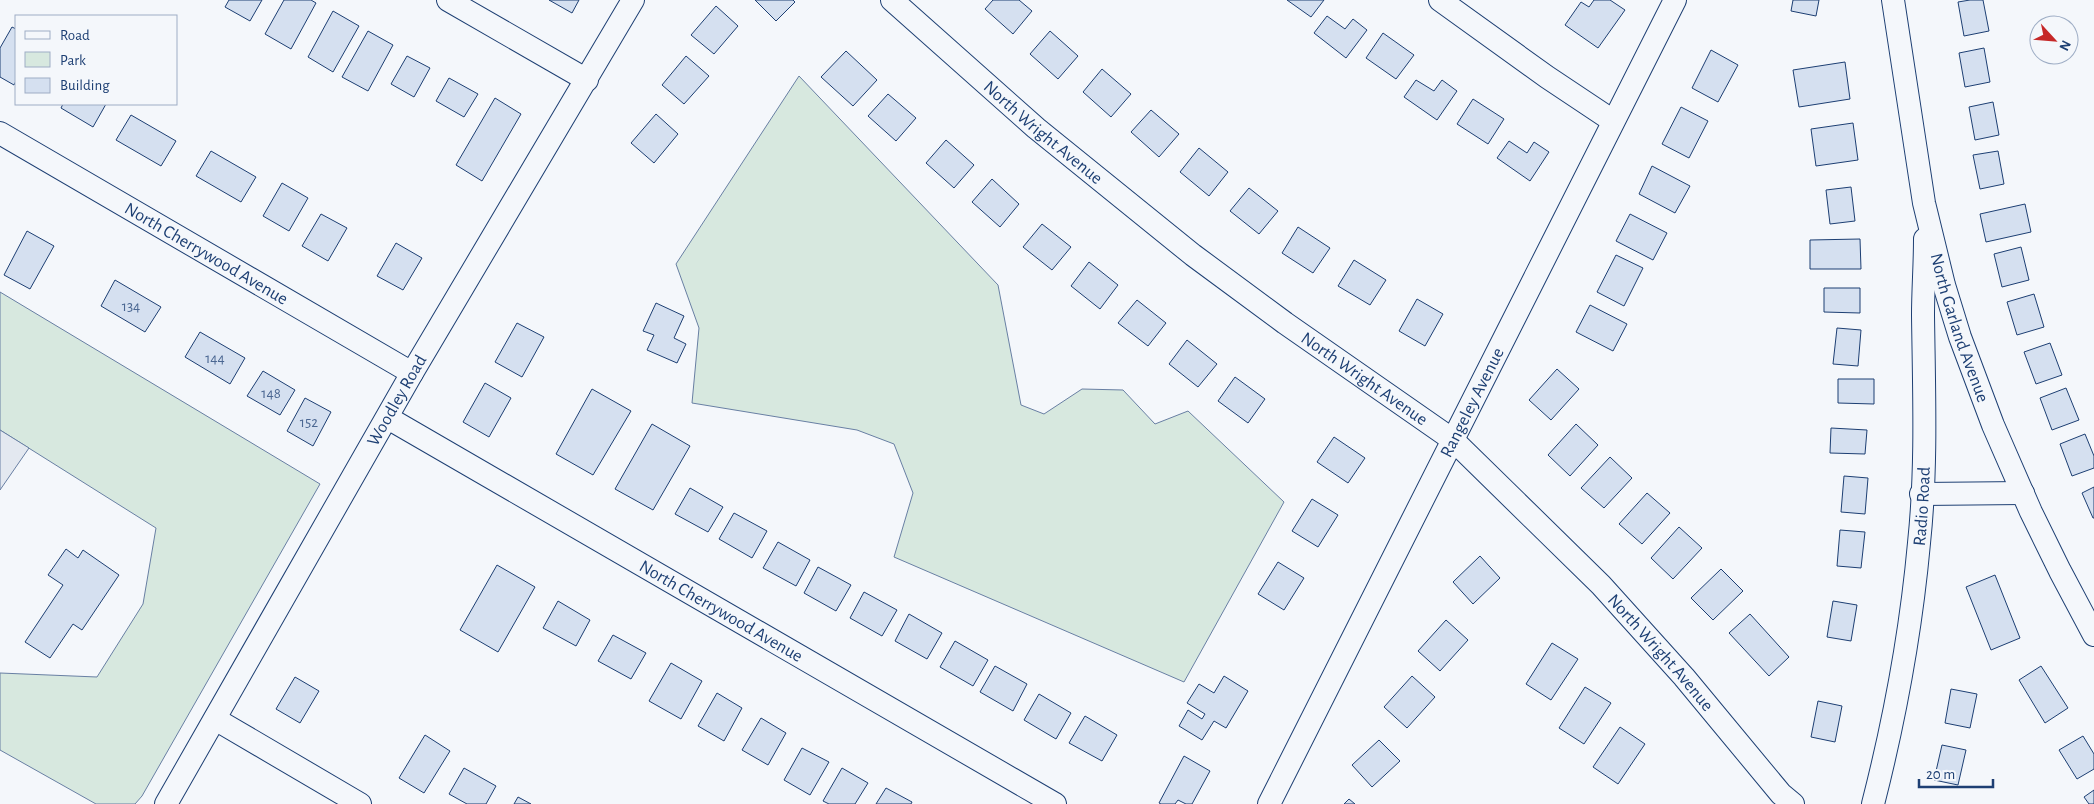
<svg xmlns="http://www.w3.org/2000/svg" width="2094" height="804" font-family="'Alegreya Sans',sans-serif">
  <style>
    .green { fill: #d7e8df; stroke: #687fa3 }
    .parking { fill: #e3e8f0; stroke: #687fa3 }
    .building { fill: #d5e0f0; stroke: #1d3f73 }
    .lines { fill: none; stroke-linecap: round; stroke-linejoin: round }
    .street-casing { stroke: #1d3f73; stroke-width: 24 }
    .street { stroke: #f4f7fb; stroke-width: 22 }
    .labels { text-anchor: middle; stroke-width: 4; stroke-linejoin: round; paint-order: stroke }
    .number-label { font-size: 15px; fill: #4b6792 }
    .street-label { font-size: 18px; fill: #1d3f73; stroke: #f4f7fb }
  </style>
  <rect width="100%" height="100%" fill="#f4f7fb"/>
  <path class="green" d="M799,76L998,285L1021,405L1044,414L1082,389L1123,390L1155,424L1188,411L1284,502L1184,682L894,557L913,493L894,444L857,430L692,403L699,328L676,264Z
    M0,292L320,484L142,796L135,804H96L0,750V673L97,677L143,604L156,528L0,430Z"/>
  <path class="parking" d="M0,430L29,448L0,490Z"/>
  <path class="building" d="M229,0H262L250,21L225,7Z
    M284,0H311L316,3L291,49L265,34Z
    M549,0H579L572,13Z
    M755,0H793L795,2L776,21Z
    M993,0H1019L1032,11L1013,34L985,9Z
    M1287,0H1324L1311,17Z
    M1594,0H1610L1625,10L1598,48L1565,25L1581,2L1589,7Z
    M1793,0H1819L1816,16L1791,11Z
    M1970,0H1983L1989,31L1964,36L1958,2Z
    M716,6L738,26L714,54L691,35Z
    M333,11L359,26L333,72L308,57Z
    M1327,16L1345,29L1353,19L1367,30L1346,58L1314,33Z
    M12,27L16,29V81L14,85L0,77V48Z
    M368,31L393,45L368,91L342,77Z
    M1050,31L1078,56L1058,79L1030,54Z
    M1383,33L1414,55L1396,79L1366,58Z
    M1984,48L1990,82L1965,87L1959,53Z
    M1711,50L1738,65L1718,102L1692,88Z
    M846,51L877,80L853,106L821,77Z
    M407,56L430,68L414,97L391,84Z
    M686,56L709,76L684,104L662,85Z
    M1845,62L1850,99L1799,107L1793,70Z
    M1102,69L1131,94L1111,117L1083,92Z
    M449,78L478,94L464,117L436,101Z
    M1416,80L1434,91L1442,80L1457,91L1437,120L1404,97Z
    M888,94L916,118L896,141L868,116Z
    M495,98L521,114L482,181L456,165Z
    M1473,99L1504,119L1488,144L1457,124Z
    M1993,102L1999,135L1975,140L1969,107Z
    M63,104H106L93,127L61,108Z
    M1681,107L1708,121L1689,158L1662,144Z
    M1151,110L1179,134L1159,157L1131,132Z
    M656,114L678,134L654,163L631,143Z
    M131,115L176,141L161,166L116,140Z
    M1853,123L1858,160L1816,166L1811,129Z
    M946,140L974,165L954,188L926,163Z
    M1509,141L1527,153L1534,142L1549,152L1530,181L1497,158Z
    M1199,148L1228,172L1209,196L1180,172Z
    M211,151L256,177L241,202L196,176Z
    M1998,151L2004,184L1980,189L1973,155Z
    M1652,166L1690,186L1675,213L1639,194Z
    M992,179L1019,204L1000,227L972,202Z
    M282,183L308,198L289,231L263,216Z
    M1851,187L1855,221L1830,224L1826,190Z
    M1249,188L1278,211L1259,234L1230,211Z
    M2025,204L2031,232L1986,242L1980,214Z
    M321,214L347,228L328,261L302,246Z
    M1630,214L1667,233L1653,260L1616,241Z
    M1042,224L1071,247L1052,270L1023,247Z
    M1298,227L1330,248L1313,273L1282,253Z
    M27,231L54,246L30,289L4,275Z
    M1860,239L1861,269H1810V240Z
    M396,243L422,258L403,290L377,276Z
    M2021,247L2029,280L2002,287L1994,254Z
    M1616,255L1643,268L1624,306L1597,292Z
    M1354,260L1386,280L1370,305L1338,286Z
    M1089,262L1118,285L1100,309L1071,286Z
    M115,280L161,307L145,332L101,306Z
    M1824,288H1860V313L1824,312Z
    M2034,294L2044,327L2017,335L2007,302Z
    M1417,299L1443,314L1425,346L1399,331Z
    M1137,300L1166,323L1148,346L1118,323Z
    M656,303L684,316L674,338L686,344L677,363L647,350L654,335L643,331Z
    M1590,305L1627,324L1613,351L1576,332Z
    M517,323L544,337L522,377L495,362Z
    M1837,328L1861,330L1858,366L1833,364Z
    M200,332L245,358L230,384L185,357Z
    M1187,340L1217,364L1198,387L1169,364Z
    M2050,343L2062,375L2036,384L2024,352Z
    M1557,369L1579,389L1551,420L1529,400Z
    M263,371L295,390L280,415L247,396Z
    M1235,377L1265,399L1248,423L1218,401Z
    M1838,379H1874V404L1838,403Z
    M485,383L511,398L489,437L463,422Z
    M2066,388L2079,420L2052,430L2040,398Z
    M592,389L631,411L593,475L556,454Z
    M305,398L331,412L313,446L287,431Z
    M652,424L690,446L653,510L615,489Z
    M1576,424L1598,445L1570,476L1548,455Z
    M1831,428L1867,430L1865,454L1830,453Z
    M2085,434L2094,456V468L2072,476L2060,444Z
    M1334,437L1365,458L1348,483L1317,462Z
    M1610,457L1632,478L1604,508L1581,488Z
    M1844,476L1868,478L1865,514L1841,512Z
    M2094,487V518H2093L2082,493Z
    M690,488L723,507L708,532L675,514Z
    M1647,493L1670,513L1642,544L1619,524Z
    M1312,499L1338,515L1318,547L1292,531Z
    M734,513L767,531L752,558L719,539Z
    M1679,527L1702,548L1673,579L1651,558Z
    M1840,530L1865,532L1861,568L1837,566Z
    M778,542L810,560L796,586L763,568Z
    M66,549L78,558L83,550L119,575L82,630L73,624L50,658L25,642L63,585L48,575Z
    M1480,556L1500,578L1473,604L1453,582Z
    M1278,562L1304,578L1284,610L1258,594Z
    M497,565L535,587L498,652L460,630Z
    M818,567L851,585L836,611L804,593Z
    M1721,569L1743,591L1713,620L1691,598Z
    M1995,575L2020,638L1991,650L1966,587Z
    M864,592L897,610L882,636L850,618Z
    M558,601L590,620L576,646L543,628Z
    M1833,601L1857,605L1851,641L1827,637Z
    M909,614L942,633L927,659L895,641Z
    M1750,614L1789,657L1769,676L1729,633Z
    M1446,620L1468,640L1440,671L1418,651Z
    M613,635L646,653L631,679L598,661Z
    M955,641L988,660L973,686L940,667Z
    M1552,643L1578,659L1551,700L1526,684Z
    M671,663L702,681L681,719L649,701Z
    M995,666L1027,684L1013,711L980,692Z
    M2041,666L2068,708L2045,723L2019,680Z
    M1224,676L1248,691L1226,728L1214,721L1202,740L1179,726L1188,710L1202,719L1205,714L1187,703L1199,684L1214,693Z
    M1412,676L1435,697L1407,728L1384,707Z
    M295,677L319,691L300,723L276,709Z
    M1585,687L1611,703L1584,744L1559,728Z
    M1951,689L1977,694L1970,728L1945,723Z
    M717,693L742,708L724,741L698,726Z
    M1039,694L1071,713L1056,739L1024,720Z
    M1818,701L1842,706L1835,742L1811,737Z
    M1085,716L1117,735L1102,761L1069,743Z
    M761,718L786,733L768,765L742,750Z
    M1620,727L1645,744L1618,784L1593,767Z
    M425,735L450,751L424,793L399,778Z
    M2083,736L2094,754V769L2077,779L2059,750Z
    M1379,740L1400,761L1372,787L1352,765Z
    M1942,745L1966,750L1958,785L1934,780Z
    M802,748L829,762L810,795L784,780Z
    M1184,756L1210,771L1192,804H1186L1178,800L1175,804H1161L1159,803Z
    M464,768L496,786L486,804H467L449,794Z
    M842,768L868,783L855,804H829L823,801Z
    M886,788L912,802L911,804H876Z
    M2094,790V804H2089L2084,797Z
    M518,797L531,804H514Z
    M1349,799L1355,804H1344Z"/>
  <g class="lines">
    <defs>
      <g id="street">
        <path d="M448,0L587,80"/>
        <path id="s1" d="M892,0L1036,128L1193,255L1285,323L1453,440L1601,585L1684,677L1781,794L1793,804"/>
        <path d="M1440,0L1547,77L1613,121"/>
        <path id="s2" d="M1893,0L1924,203L1944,285L1960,337L1993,425L2031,512L2060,571L2094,635"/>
        <path id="s3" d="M0,133L412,373"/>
        <path id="s4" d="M388,418L1055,804"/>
        <path d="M1921,494L2023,493"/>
        <path d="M215,719L360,804"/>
        <path id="s5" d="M166,804L412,373L633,0"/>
        <path id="s6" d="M1269,804L1675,0"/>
        <path id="s7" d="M1873,804C1895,718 1911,631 1919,543C1927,467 1924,391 1923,315C1923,290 1925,265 1925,239"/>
      </g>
    </defs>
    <use href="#street" class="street-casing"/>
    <use href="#street" class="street"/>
  </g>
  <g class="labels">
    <g class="number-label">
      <text x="131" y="311">134</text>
      <text x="215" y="363">144</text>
      <text x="271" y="398">148</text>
      <text x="309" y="427">152</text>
    </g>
    <g class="street-label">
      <text dy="6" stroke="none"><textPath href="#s1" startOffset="201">North Wright Avenue</textPath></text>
      <text dy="6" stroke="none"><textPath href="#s3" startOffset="239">North Cherrywood Avenue</textPath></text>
      <text dy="6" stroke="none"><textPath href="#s2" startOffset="335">North Garland Avenue</textPath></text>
      <text dy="6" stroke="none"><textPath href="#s1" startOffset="606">North Wright Avenue</textPath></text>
      <text dy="6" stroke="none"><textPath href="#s5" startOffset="465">Woodley Road</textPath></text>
      <text dy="6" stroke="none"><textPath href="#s6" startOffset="450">Rangeley Avenue</textPath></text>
      <text dy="6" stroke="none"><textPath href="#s7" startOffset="302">Radio Road</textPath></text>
      <text dy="6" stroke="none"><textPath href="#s4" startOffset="385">North Cherrywood Avenue</textPath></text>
      <text dy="6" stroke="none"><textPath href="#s1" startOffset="1011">North Wright Avenue</textPath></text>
    </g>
  </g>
  <rect x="15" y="15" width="162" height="90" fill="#f4f7fb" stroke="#9eadc5"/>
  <rect x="25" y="31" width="25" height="8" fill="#f4f7fb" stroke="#9eadc5"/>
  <text x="60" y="40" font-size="15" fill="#1d3f73">Road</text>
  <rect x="25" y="52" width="25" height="15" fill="#d7e8df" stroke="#9eadc5"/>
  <text x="60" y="65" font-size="15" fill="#1d3f73">Park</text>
  <rect x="25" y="78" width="25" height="15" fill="#d5e0f0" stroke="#9eadc5"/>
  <text x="60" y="90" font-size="15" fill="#1d3f73">Building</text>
  <g transform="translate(2054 40) rotate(116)"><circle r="24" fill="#f4f7fb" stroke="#9eadc5"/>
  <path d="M0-4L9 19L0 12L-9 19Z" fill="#c62828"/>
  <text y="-8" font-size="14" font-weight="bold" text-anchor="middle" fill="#1d3f73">N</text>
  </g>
  <path d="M1919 779v8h74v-8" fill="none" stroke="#1d3f73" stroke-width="2.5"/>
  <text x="1926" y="779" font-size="15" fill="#1d3f73" stroke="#f4f7fb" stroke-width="4" paint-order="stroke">20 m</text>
</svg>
